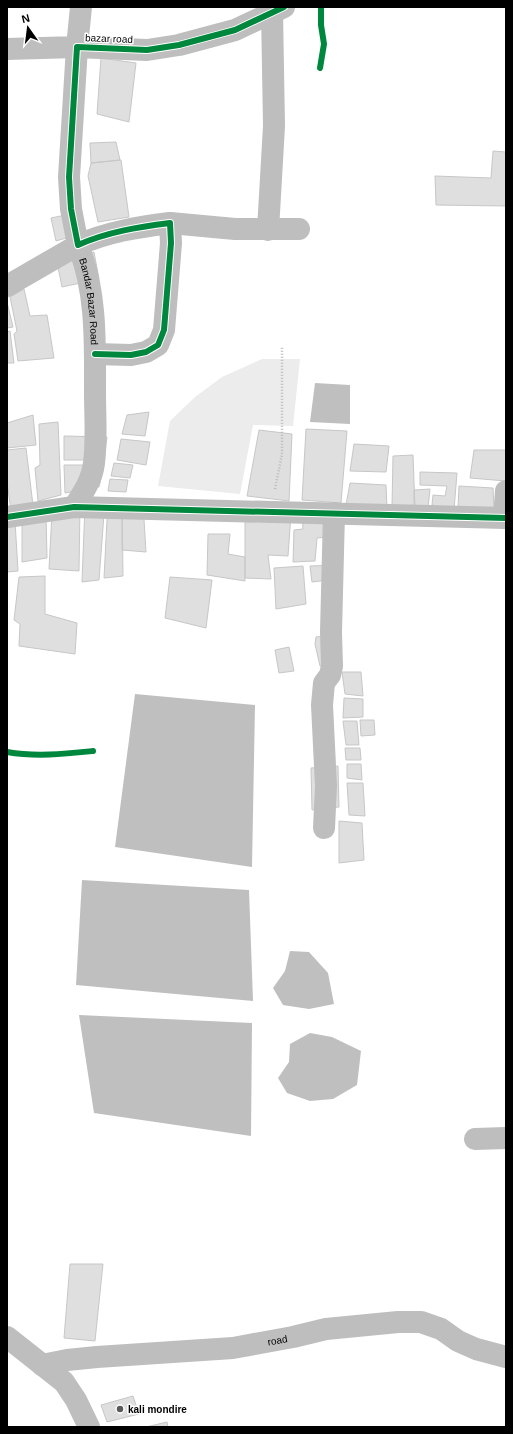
<svg xmlns="http://www.w3.org/2000/svg" width="513" height="1434" font-family="Arial,sans-serif">
  <style>
    .green { fill: #ececec }
    .water { fill: #bfbfbf }
    .building { fill: #dfdfdf; stroke: #c7c7c7 }
    .lines { fill: none; stroke-linecap: round; stroke-linejoin: round }
    .path { stroke: #b9b9b9; stroke-width: 2.5; stroke-dasharray: 1 2; stroke-linecap: butt }
    .street { stroke: #bebebe; stroke-width: 22 }
    .cycleway-casing { stroke: #fff; stroke-width: 8 }
    .cycleway { stroke: #00873e; stroke-width: 6 }
    .poi-dot { fill: #595959; stroke: #fff; stroke-width: 1.5 }
    .labels { text-anchor: middle; stroke-width: 3; stroke-linejoin: round; paint-order: stroke }
    .street-label { font-size: 10px; fill: #000; stroke: #fff }
    .poi-label { font-size: 10px; font-weight: bold; fill: #000; stroke: #fff; text-anchor: start }
  </style>
  <rect width="100%" height="100%" fill="#fff"/>
  <path class="green" d="M262,359H300L293,426L253,425L240,494L158,486L170,421L195,397L222,377Z"/>
  <path class="water" d="M315,383L350,385V424L310,422Z
    M135,694L255,705L252,867L115,847Z
    M82,880L249,890L253,1001L76,985Z
    M290,951L309,952L328,973L334,1004L309,1009L283,1005L273,988L285,971Z
    M79,1015L252,1023L251,1136L94,1113Z
    M310,1033L332,1037L361,1051L357,1085L333,1099L310,1101L287,1093L278,1078L289,1062L290,1044Z"/>
  <path class="building" d="M101,58L136,63L129,122L97,114Z
    M116,142L120,160L91,163L90,143Z
    M493,151L506,152V206L436,205L435,176L491,178Z
    M121,160L129,217L98,222L88,176L91,163Z
    M75,213L80,234L56,241L51,218Z
    M94,252L99,279L62,287L57,262Z
    M24,289L30,316L47,315L54,358L18,361L14,334L17,331L10,297Z
    M7,302L13,327L7,328Z
    M10,331L14,363H7V332Z
    M149,412L145,436L122,434L127,415Z
    M33,415L36,445L7,448V423Z
    M58,422L61,495L38,501L35,468L40,465L39,424Z
    M306,429L347,431L341,503L302,500Z
    M259,430L292,434L289,501L247,496Z
    M64,436L107,437L104,460H64Z
    M121,439L150,442L146,465L117,460Z
    M354,444L389,446L386,472L350,471Z
    M26,448L33,505L11,511L7,482V450Z
    M474,450H506V481L470,478Z
    M413,455L415,509L392,507L393,456Z
    M114,463L133,465L130,478L111,476Z
    M64,465H104L99,487L65,493Z
    M420,472L457,473L454,510L432,505L433,495L445,496L447,486L420,485Z
    M110,479L128,480L126,492L108,491Z
    M350,483L386,485L387,509L346,505Z
    M459,486L493,488L494,509L458,508Z
    M430,489L428,508L414,509V490Z
    M122,500L123,576L104,578L108,501Z
    M122,500L143,503L146,552L122,550Z
    M105,501L99,580L82,582L85,505Z
    M80,505L79,571L49,569L52,512Z
    M302,513L339,516L335,536L317,538L315,561L293,562L294,530L303,529Z
    M245,514H291L288,556L268,555L271,579L245,578Z
    M46,515L47,558L22,562V522Z
    M15,521L18,571L7,572V522Z
    M208,534H230L228,554L245,557V581L207,575Z
    M338,565V579L312,582L310,566Z
    M303,566L306,604L276,609L274,568Z
    M45,576V614L77,623L75,654L19,646L20,624L14,620L19,577Z
    M170,577L212,580L206,628L165,618Z
    M336,635L328,665L320,666L315,644L316,637Z
    M289,647L294,671L279,673L275,650Z
    M342,672H361L363,696L345,694Z
    M344,698L363,699V717L343,718Z
    M360,720H374L375,735L361,736Z
    M343,721H357L359,745H346Z
    M345,748H360L361,760H346Z
    M347,764H361L362,780L347,778Z
    M338,766L339,807L312,810L311,768Z
    M347,783H363L365,816L349,815Z
    M339,821L362,823L364,860L339,863Z
    M70,1264H103L95,1341L64,1338Z
    M133,1396L139,1414L107,1422L101,1405Z
    M167,1422L168,1427H146Z"/>
  <g class="lines">
    <path class="path" d="M275,489L282,454V347"/>
    <g class="street">
      <path d="M7,49L77,47L81,7"/>
      <path d="M170,223L235,229H299"/>
      <path d="M268,230L274,126L272,12"/>
      <path id="s1" d="M7,286L78,245C97,292 95,344 95,393C95,416 97,440 94,463C92,480 83,493 74,507"/>
      <path d="M95,354L131,355L146,352L158,345L164,330L171,243L170,223C138,227 107,232 78,245L71,209L69,177L77,47L147,50L179,45L235,30L284,7"/>
      <path d="M7,517L74,507L506,518"/>
      <path d="M504,518L506,491"/>
      <path d="M324,828L326,786L322,705L324,683L330,675L332,666L331,632L334,513"/>
      <path d="M475,1139L506,1138"/>
      <path d="M7,1337L64,1382L76,1400L89,1427"/>
      <path id="s2" d="M42,1365L67,1360L97,1357L233,1348L293,1337L326,1329L398,1322H421L441,1329L458,1341L476,1349L506,1357"/>
    </g>
    <defs>
      <path id="cycleway" d="M320,68L324,44L321,25V7
        M95,354L131,355L146,352L158,345L164,330L171,243L170,223C138,227 107,232 78,245L71,209L69,177L77,47L147,50L179,45L235,30L284,7
        M7,517L74,507L506,518
        M7,752C36,757 64,754 93,751"/>
    </defs>
    <use href="#cycleway" class="cycleway-casing"/>
    <use href="#cycleway" class="cycleway"/>
  </g>
  <circle class="poi-dot" cx="120" cy="1409" r="4"/>
  <g class="labels">
    <g class="street-label">
      <text transform="translate(109 38) rotate(2)" y="4">bazar road</text>
      <text dy="4" stroke="none"><textPath href="#s1" startOffset="140">Bandar Bazar Road</textPath></text>
      <text dy="4" stroke="none"><textPath href="#s2" startOffset="237">road</textPath></text>
    </g>
    <g class="poi-label">
      <text x="128" y="1413">kali mondire</text>
    </g>
  </g>
  <rect width="513" height="1434" fill="none" stroke="#000000" stroke-width="16"/>
  <g transform="translate(28 28) rotate(346)" stroke="#ffffff" stroke-width="3" paint-order="stroke">
  <path d="M0-3L7 15L0 10L-7 15Z" fill="#000000"/>
  <text y="-6" font-size="11" font-weight="bold" text-anchor="middle" fill="#000000">N</text>
  </g>
</svg>
